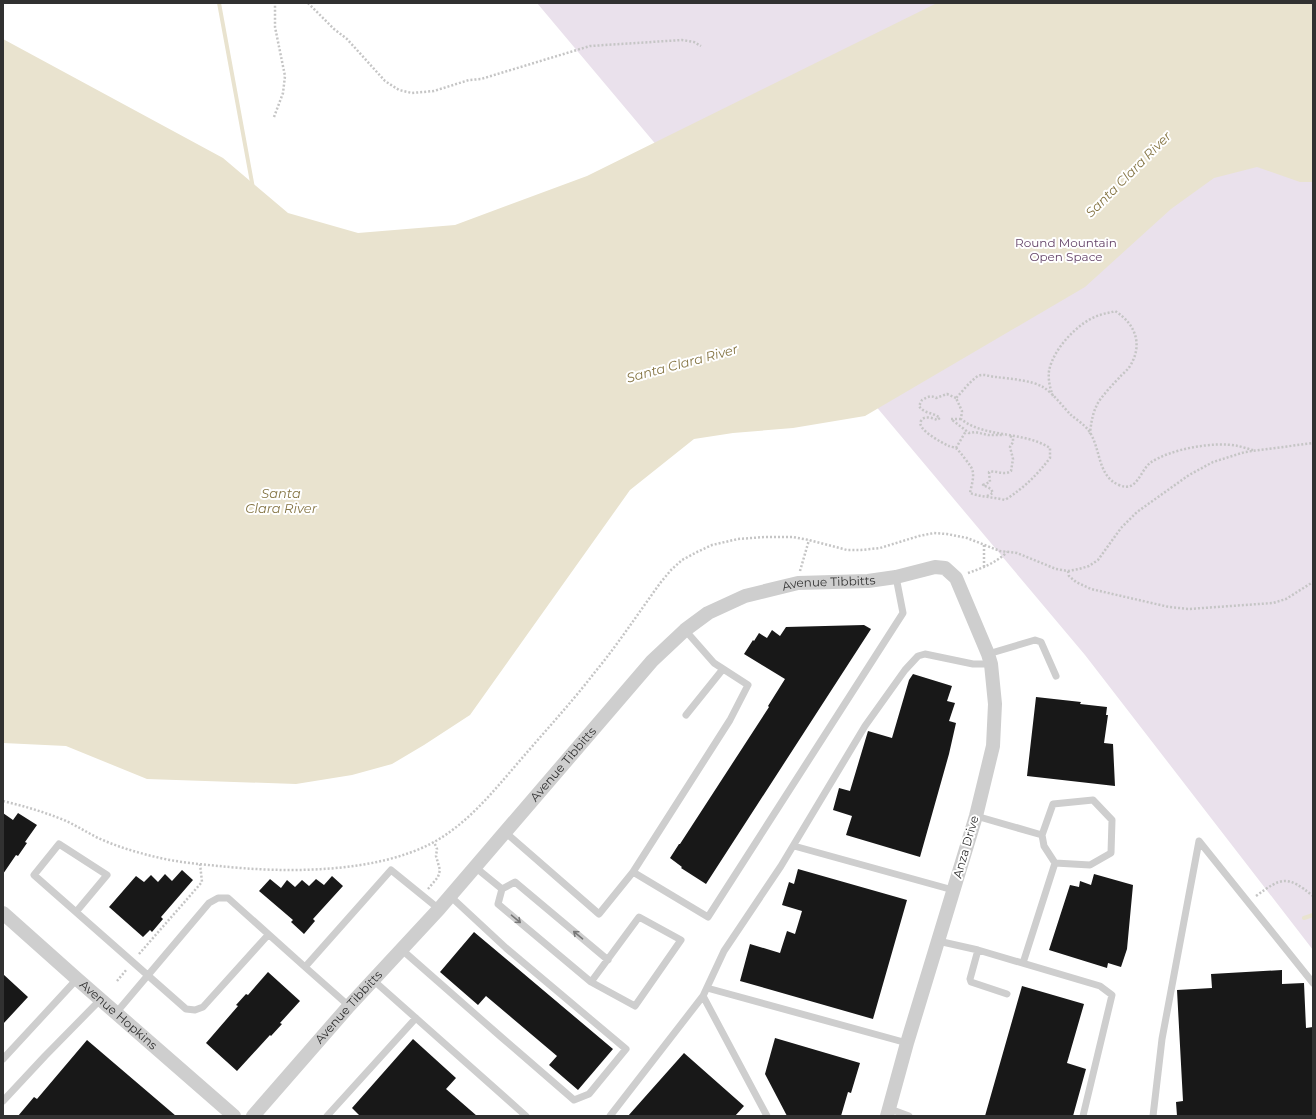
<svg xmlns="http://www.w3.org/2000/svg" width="1316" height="1119" font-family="Montserrat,sans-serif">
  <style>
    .green { fill: #eae1ec }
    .water { fill: #e9e3cf }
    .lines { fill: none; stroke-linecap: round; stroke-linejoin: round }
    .stream { stroke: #e9e3cf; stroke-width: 4 }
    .building { fill: #181818 }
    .path { stroke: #c5c5c5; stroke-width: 2.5; stroke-dasharray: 2 2; stroke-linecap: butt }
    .lane { stroke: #cecece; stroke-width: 7 }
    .street { stroke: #cecece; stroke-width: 14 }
    .oneway { stroke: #787878 }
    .labels { text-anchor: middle; stroke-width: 4; stroke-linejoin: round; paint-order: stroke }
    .park-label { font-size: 12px; fill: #644368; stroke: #fff }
    .street-label { font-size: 12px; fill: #313131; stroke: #fff }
    .water-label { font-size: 13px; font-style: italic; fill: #857544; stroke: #fff }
  </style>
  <rect width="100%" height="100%" fill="#fff"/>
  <path class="green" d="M537,3H1313V950L1085,655Z"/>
  <path class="water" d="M937,3H1313V182H1300L1257,167L1214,178L1171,209L1085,287L865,416L793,428L733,433L694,439L630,490L470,715L424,745L392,764L352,775L296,784L147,779L66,746L3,743V39L223,158L288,213L358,233L455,225L587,176Z"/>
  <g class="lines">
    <path class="stream" d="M219,3L253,188
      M1304,918L1313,915"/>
  </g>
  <path class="building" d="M864,625L871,629L706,884L681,868L682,867L670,858L679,844H680L769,707L768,706L785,679L744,654L753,640L754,641L759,633L767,638L772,630L780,636L786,627Z
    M913,674L952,686L947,701L955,703L949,721L956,723L949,754L920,857L846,835L852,816L833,810L839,788L850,791L868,731L892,738L909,680Z
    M1036,697L1081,702L1080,704L1107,707L1106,715H1108L1104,743L1113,744L1115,786L1027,776Z
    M3,813L13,820L18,813L37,825L25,842L27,843L18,856L16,855L3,874Z
    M798,869L907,900L873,1019L740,981L750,944L780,953L787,931L795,934L802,911L782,905L789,882L794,884Z
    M182,870L193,880L161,917L163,919L152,932L150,930L143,937L109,907L136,876L144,882L151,875L158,882L165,874L172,881Z
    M1094,874L1133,885L1127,949L1121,967L1108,963L1107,968L1049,950L1070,885L1079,887L1080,881L1091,885Z
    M332,876L343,886L313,919L315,921L304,934L291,922L293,920L259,891L270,879L281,888L287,880L295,887L302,880L309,886L316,879L324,885Z
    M474,932L613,1049L578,1090L549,1065L557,1056L486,996L478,1005L440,972Z
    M1282,970V984L1304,983L1306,1028L1313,1027V1116H1177L1176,1102L1183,1101L1177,990L1212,988L1211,974Z
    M268,972L300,1001L280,1023L282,1024L271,1036L270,1035L237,1071L206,1043L238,1006L236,1005L246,994L248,995Z
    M3,974L28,997L3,1024Z
    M1022,986L1084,1004L1067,1063L1086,1069L1073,1116H985Z
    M775,1038L860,1063L851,1093L848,1092L841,1116H787L765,1074Z
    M413,1039L456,1078L446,1089L477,1116H360L352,1108Z
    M87,1040L176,1116H18L34,1097L37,1099Z
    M684,1053L744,1106L735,1116H628Z"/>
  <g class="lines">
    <path class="path" d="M308,3L334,29L347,39L385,81L399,90L412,93L434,91L469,80L481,79L590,46L682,40L694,42L701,46
      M274,117L283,93L285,76L275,27V3
      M1053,396C1050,388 1048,380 1049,371C1053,349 1079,321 1100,315C1105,313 1110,313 1115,311C1136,324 1143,345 1130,366C1127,371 1122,374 1119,378C1112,385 1105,393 1099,401C1093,411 1091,422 1090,434
      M956,398L947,394L936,398C931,395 927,397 922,400L919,406C924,414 933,412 940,418L937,420C933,418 924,415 921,421C916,429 942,443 949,446C951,447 955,447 957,449C960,452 971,466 972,469C975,476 971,487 970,493C981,497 993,497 1005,500C1025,487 1036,476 1050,458V448C1024,431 984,438 961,419L962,411L956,398C963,391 970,381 978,376C984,373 990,377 996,377C1010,379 1031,380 1043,387C1053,393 1063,407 1071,415C1077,420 1085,425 1089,431C1101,448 1097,476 1119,485C1137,493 1140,471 1150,463C1170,449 1214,441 1238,446C1243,447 1248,449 1253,450
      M961,419H951L969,433L975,432L988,435H1004
      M956,448L966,431
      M987,496L993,493L991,489L983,485L990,482L989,472C997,470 1004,476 1011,471L1013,459L1010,447L1013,442V438L1010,436
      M984,567V545
      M800,571L809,540
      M1068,571L1069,576L1076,582L1091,589L1169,607L1189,609L1273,603L1286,599L1313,582
      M968,573C982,568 996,563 1007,552
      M3,801C24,806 44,812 64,820C75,825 85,831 96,837C115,846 135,852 156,857C176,862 198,864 219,866C284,873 375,874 434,842C470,822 496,788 523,757C547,729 572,702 595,672C619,643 639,612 661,582L671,570L682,560L697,552L712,545L738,539L765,537H793L809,540L847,550H861L880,548L919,536L934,533L947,534L967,538L1000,551L1017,553L1056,569L1068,571L1079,569L1089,566L1098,560L1121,528L1137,512L1189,475L1213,462L1245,452L1313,443
      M428,889L438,877L440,870L436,856L437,849L434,842
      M1256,896C1282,877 1287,875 1313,896
      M139,954L202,882L200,864
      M117,981L127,969"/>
    <path class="lane" d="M685,630L714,663L748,685L730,720L633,872L708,917L903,613L896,577
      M988,654L1035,640L1041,642L1056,676
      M686,715L723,669
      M976,816L1042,835L1053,804L1093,800L1112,820L1111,853L1090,865L1055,863L1023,963
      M505,832L599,914L633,872
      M1042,835L1044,846L1055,863
      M794,846L953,890
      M475,867L502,889
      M76,912L107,875L59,844L34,875L186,1009L195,1010L203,1007L268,935
      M938,941L978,950L1100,986L1112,995L1083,1116
      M401,949L500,1036L574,1100L589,1094L626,1049L506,948L450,896
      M978,950L970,979L971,982L1007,994
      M373,980L526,1116
      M591,982L639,917L681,940L635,1006L591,982L498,904L502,889L515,882L608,960
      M707,988L907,1043
      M703,996L767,1116
      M349,1006L305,967L391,870L439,909
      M116,1013L209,903L218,898H228L305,967
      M3,1059L77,979
      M3,1101L45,1056L101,999
      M890,1109L909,1116
      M327,1116L416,1018
      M610,1116L703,996L724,951L781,866L865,726L905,670L918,656L925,654L973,664H991
      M1153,1116L1162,1039L1199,841L1313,983"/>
    <g class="street">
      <path id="s1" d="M3,913L77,979L234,1116"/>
      <path id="s2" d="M253,1116L349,1006L439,909L652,661L685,630L708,613L745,596L798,583L868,581L896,577L935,567L945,568L956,578L988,654L991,664L995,704L993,746L976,816L907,1043L887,1116"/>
    </g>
  </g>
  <defs><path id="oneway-shaft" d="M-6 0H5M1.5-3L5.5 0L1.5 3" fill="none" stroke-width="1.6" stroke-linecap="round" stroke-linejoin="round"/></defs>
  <g class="oneway">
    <use href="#oneway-shaft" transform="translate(516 919) rotate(40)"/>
    <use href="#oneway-shaft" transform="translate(578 935) rotate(-140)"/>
  </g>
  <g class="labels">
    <g class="park-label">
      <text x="1066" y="247">Round Mountain<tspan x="1066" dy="14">Open Space</tspan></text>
    </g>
    <g class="street-label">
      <text dy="4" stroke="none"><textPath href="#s2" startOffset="805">Avenue Tibbitts</textPath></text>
      <text dy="4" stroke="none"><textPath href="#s2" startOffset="469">Avenue Tibbitts</textPath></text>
      <text transform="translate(966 847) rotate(-74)" y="4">Anza Drive</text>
      <text dy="4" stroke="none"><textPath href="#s2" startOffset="145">Avenue Tibbitts</textPath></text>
      <text dy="4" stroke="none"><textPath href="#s1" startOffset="154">Avenue Hopkins</textPath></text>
    </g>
    <g class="water-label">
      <text transform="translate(1128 174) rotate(-45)" y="5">Santa Clara River</text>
      <text transform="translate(682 363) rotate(-15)" y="5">Santa Clara River</text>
      <text x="281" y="498">Santa<tspan x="281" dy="15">Clara River</tspan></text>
    </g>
  </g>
  <rect width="1316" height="1119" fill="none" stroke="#313131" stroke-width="8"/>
</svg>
